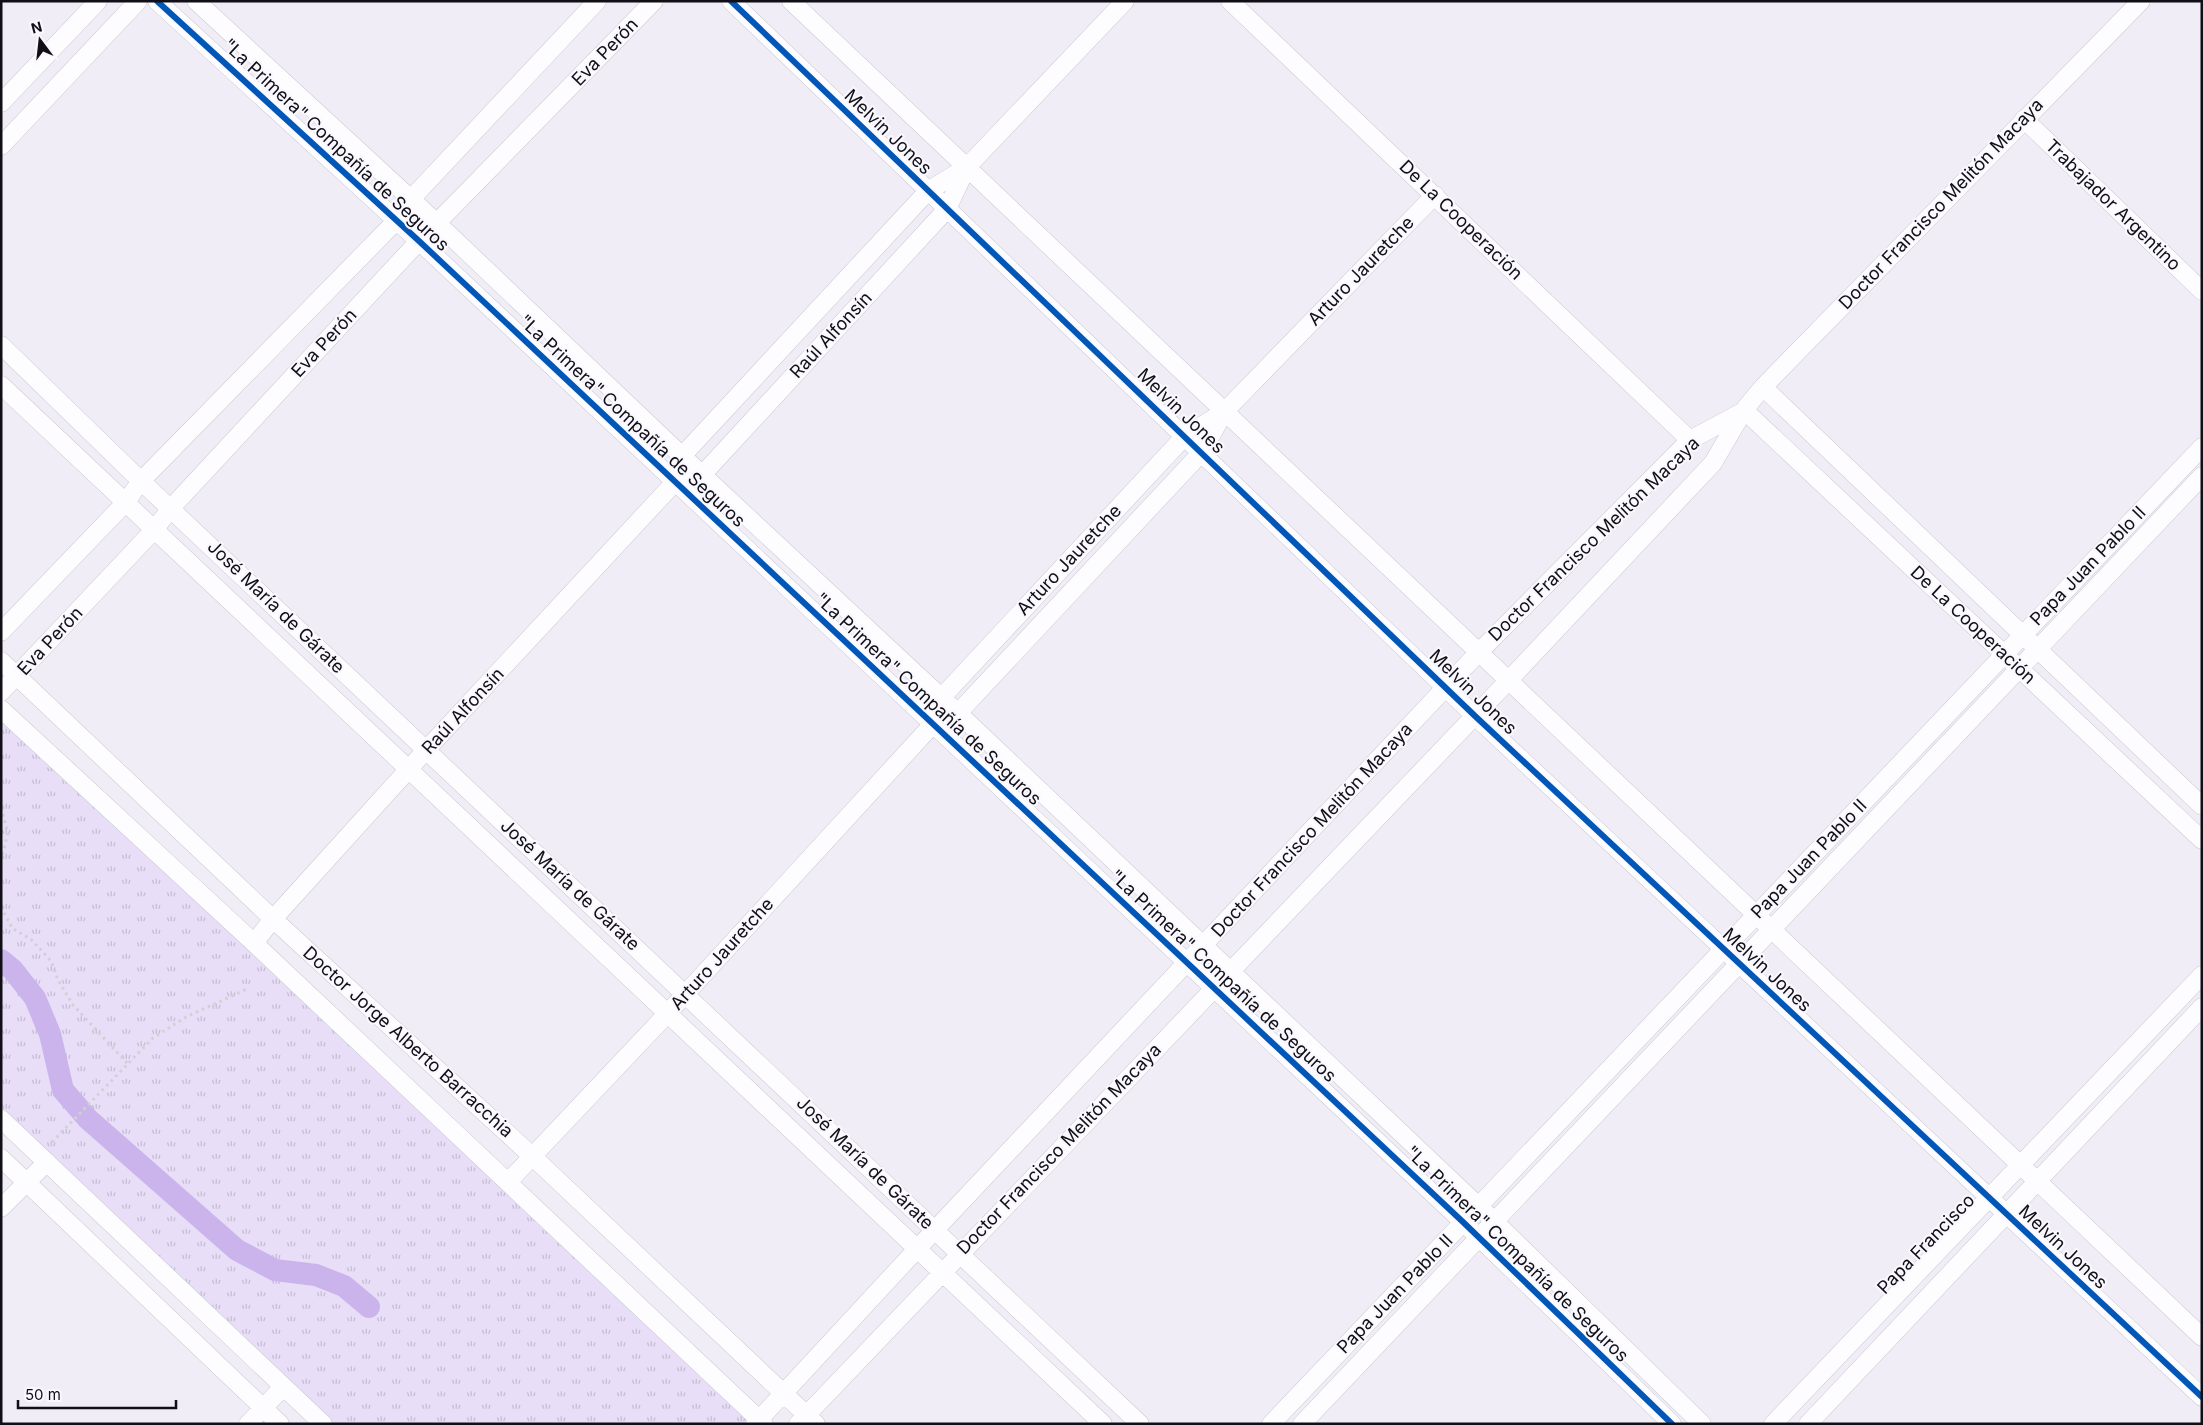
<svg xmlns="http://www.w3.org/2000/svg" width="2203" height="1425" font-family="Inter,sans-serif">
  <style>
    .grass { fill: url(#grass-tufts) }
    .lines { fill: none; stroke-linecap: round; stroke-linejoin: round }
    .canal { stroke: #cbb4ec; stroke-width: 22 }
    .street-casing { stroke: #cbc9d0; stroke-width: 19 }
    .path { stroke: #d1d1d3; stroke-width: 3; stroke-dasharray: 2.5 4; stroke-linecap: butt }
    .street { stroke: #fdfcfe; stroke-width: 18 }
    .cycleway-casing { stroke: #faf8ff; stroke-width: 9 }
    .cycleway { stroke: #0057b8; stroke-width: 6 }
    .labels { text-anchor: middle; stroke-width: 4; stroke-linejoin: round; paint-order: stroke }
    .street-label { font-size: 18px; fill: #110f15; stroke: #faf8ff }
  </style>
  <defs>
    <pattern id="grass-tufts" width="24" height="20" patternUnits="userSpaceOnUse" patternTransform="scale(1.25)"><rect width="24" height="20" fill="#e8def8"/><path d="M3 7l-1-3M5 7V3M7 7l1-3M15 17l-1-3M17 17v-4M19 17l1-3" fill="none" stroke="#c6bdd4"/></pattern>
  </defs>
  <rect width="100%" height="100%" fill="#f0edf6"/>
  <path class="grass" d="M1,717L750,1420L747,1424H333L1,1109Z"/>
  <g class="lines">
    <path class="canal" d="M1,960L13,970L35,998L50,1034L63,1090L88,1119L237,1250L275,1270L316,1275L344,1286L369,1307"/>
    <defs>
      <path id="street" d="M157,1L419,241L1463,1222L1672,1424
        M196,1L438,224L682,456L958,713L1494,1221L1702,1424
        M731,1L1475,716L2202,1397
        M791,1L2202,1337
        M1230,1L1690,440
        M1,103L98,1
        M2024,119L2202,291
        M1,146L138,1
        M1,345L141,481L1140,1424
        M1,385L1103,1424
        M1763,387L2202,806
        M1744,410L2202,840
        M693,477L703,474L947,209L967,167
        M1,632L125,503L141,481L397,220L411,199L597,1
        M1,661L273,919L532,1156L816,1424
        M1,692L154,530L171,508L419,241L654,1
        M1,709L254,943L764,1424
        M938,709L941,698L1185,436L1224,412L1435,195
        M254,943L273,919L426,750L675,482L682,456L928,191L967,167L1125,1
        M1,1119L323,1424
        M1,1158L280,1424
        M508,1182L667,1014L933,724L958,713L1202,452L1224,412
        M1,1208L47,1162
        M248,1424L283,1387
        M755,1424L917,1249L1478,653L1690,440L1744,411
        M798,1424L1508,681L1713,463L1744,410L1763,387L2141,1
        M1271,1424L2202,447
        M1302,1424L2202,476
        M1773,1424L2202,975
        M1808,1424L2202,1007"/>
    </defs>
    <use href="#street" class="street-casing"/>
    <path class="path" d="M1,808L8,833L1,859
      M1,907L12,928L32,940L51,961L58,980L73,1005L128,1064
      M52,1142L153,1038L186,1017L249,988"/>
    <use href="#street" class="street"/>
    <defs>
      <path id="cycleway" d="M157,1L419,241L1463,1222L1672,1424
        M731,1L1475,716L2202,1397"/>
    </defs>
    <use href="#cycleway" class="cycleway-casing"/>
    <use href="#cycleway" class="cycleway"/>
  </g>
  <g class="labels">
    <g class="street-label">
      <text transform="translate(605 52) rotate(-46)" y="6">Eva Perón</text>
      <text transform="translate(888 132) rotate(44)" y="6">Melvin Jones</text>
      <text transform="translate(336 145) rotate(43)" y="6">"La Primera" Compañía de Seguros</text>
      <text transform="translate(1941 204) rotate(-46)" y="6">Doctor Francisco Melitón Macaya</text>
      <text transform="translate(2113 205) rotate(44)" y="6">Trabajador Argentino</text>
      <text transform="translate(1461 220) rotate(44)" y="6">De La Cooperación</text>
      <text transform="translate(1361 271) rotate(-46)" y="6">Arturo Jauretche</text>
      <text transform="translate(831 335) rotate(-47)" y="6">Raúl Alfonsín</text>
      <text transform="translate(324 343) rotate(-47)" y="6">Eva Perón</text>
      <text transform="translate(1181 411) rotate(44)" y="6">Melvin Jones</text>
      <text transform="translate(632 421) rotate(43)" y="6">"La Primera" Compañía de Seguros</text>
      <text transform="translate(1594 539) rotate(-44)" y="6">Doctor Francisco Melitón Macaya</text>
      <text transform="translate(1069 560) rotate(-47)" y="6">Arturo Jauretche</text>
      <text transform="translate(2088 566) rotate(-46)" y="6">Papa Juan Pablo II</text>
      <text transform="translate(276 607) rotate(44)" y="6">José María de Gárate</text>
      <text transform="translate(1973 625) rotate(43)" y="6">De La Cooperación</text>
      <text transform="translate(50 641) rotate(-47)" y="6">Eva Perón</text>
      <text transform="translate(1473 692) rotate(44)" y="6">Melvin Jones</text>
      <text transform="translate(928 699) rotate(43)" y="6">"La Primera" Compañía de Seguros</text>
      <text transform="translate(463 711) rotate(-47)" y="6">Raúl Alfonsín</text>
      <text transform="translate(1312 830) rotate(-47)" y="6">Doctor Francisco Melitón Macaya</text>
      <text transform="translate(1809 859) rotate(-46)" y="6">Papa Juan Pablo II</text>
      <text transform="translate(570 885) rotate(43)" y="6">José María de Gárate</text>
      <text transform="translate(722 954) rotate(-48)" y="6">Arturo Jauretche</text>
      <text transform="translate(1767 970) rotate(43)" y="6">Melvin Jones</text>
      <text transform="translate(1223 976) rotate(43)" y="6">"La Primera" Compañía de Seguros</text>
      <text transform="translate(408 1042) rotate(42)" y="6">Doctor Jorge Alberto Barracchia</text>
      <text transform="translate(1059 1149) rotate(-46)" y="6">Doctor Francisco Melitón Macaya</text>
      <text transform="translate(865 1163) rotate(44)" y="6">José María de Gárate</text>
      <text transform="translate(1926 1244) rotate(-46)" y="6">Papa Francisco</text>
      <text transform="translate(2063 1247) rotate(43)" y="6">Melvin Jones</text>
      <text transform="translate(1517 1254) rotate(44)" y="6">"La Primera" Compañía de Seguros</text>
      <text transform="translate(1395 1294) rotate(-46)" y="6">Papa Juan Pablo II</text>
    </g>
  </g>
  <rect width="2203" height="1425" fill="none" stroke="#110f15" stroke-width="5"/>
  <g transform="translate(40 40) rotate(345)" stroke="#faf8ff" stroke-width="4" paint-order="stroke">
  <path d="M0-4L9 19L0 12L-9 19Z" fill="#110f15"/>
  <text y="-8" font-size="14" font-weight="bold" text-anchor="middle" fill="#110f15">N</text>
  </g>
  <path d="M18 1400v8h158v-8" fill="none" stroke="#110f15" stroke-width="2.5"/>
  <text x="25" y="1400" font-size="15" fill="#110f15" stroke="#faf8ff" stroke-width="4" paint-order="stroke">50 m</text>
</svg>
